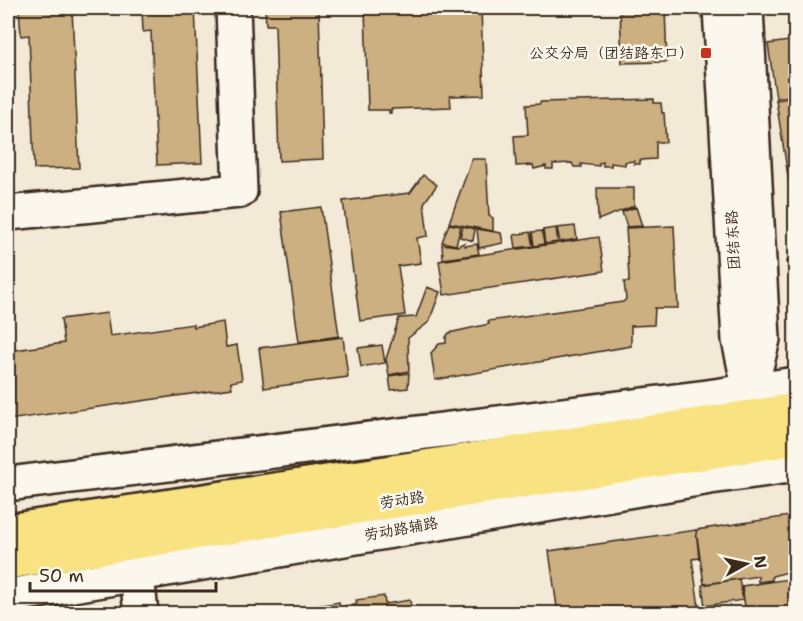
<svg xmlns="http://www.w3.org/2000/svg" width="803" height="621" font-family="'Shantell Sans','LXGW WenKai TC',sans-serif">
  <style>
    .building { fill: #ccb081; stroke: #3b2a1e; stroke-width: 1.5 }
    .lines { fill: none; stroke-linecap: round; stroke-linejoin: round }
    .minor-casing { stroke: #3b2a1e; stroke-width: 38 }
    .major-casing { stroke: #3b2a1e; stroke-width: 38 }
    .minor { stroke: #fbf7ec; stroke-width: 33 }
    .major { stroke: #f8e281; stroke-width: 33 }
    .poi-dot { fill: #c8321e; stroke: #fbf7ec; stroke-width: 2 }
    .labels { text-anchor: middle; stroke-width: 5; stroke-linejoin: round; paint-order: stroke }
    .poi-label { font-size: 15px; fill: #3b2a1e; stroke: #fbf7ec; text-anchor: end }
    .street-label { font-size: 15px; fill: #3b2a1e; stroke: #fbf7ec }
  </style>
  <rect width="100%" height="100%" fill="#f2e9d7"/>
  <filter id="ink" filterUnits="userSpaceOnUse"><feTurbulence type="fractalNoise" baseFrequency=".0167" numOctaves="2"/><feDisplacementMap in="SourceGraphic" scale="12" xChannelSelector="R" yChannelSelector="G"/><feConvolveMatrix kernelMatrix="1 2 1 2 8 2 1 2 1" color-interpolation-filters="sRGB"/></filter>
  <g filter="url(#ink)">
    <path class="building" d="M19,8H72L79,168L34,169L29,35L21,36Z
      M142,8H195L202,163L157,165L151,31L143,32Z
      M265,8H319L323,159L279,161L275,25H266Z
      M365,8H481L484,95L450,96L451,107L391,109V113H389V110H368Z
      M620,8H665L667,62L622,63Z
      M796,40V95L776,98L768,44Z
      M796,97V227L776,100Z
      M654,99V103H661L662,113H664L666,142H656V159L640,160V164H634V161L625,162V165L611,163V166H603V162L599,163V166L581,164L582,167H574L572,163L553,164V169H546V166L534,169L533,165L516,166L514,136L528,135L526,105L540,104V102Z
      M472,159H486L489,216L493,218V231L449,223Z
      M423,175L437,185L424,203L428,236L417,238L421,263L398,266L405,315L360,321L343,201L410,193Z
      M597,188H634V206L598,220Z
      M321,207L339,336L299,342L281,212Z
      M636,207L642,226L627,227L622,212Z
      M449,224L461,226L456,245L442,242Z
      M463,226L475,229L473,241L460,237Z
      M575,226L577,239L560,242L557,228Z
      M674,226L678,308H655L654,325L631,326V346L435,380L431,353L439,344L446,343V337L449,333L489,324L488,321L623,302L626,299L624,282H629V278L626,228Z
      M556,228L558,242L545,244L543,230Z
      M477,229L501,233L503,243L479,248Z
      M542,231L544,244L534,246L532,232Z
      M530,232L533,246L516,248L514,235Z
      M599,237L604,271L444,295L439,261Z
      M464,243L465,246L477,244L479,254L443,259L442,244L457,246Z
      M796,260V297H793L787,261Z
      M427,287L440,292L429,322L408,338L409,371L389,375L386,359L399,318L416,317Z
      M107,313L110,336L193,324V327L223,322L226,347L237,345L242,380L231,382L232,388L8,420V351L64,343L61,319Z
      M343,337L348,377L264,388L259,348Z
      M382,345L385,363L361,367L358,348Z
      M409,373L408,388L391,390L389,376Z
      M796,515V570L772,576V580L758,582V576L704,584L696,530Z
      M696,530L699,558L692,559L699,607L692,608V614H558L549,551Z
      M739,579L743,600L705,606L702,585Z
      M789,579L794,614H746L742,586Z
      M384,596L385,604L410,600L412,613L311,614L310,607L339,602L340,611L345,610V606L357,604L356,600Z"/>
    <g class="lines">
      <defs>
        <path id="minor" d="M720,8L739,340L750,391L751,412
          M746,8L763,339L752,383
          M8,213L240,191L233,8
          M8,484L707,397L796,384
          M137,574L141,614
          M8,596L710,477L796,465"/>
        <path id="major" d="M8,531L796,410
          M8,562L796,438"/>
      </defs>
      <use href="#minor" class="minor-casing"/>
      <use href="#major" class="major-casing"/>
      <use href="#minor" class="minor"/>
      <use href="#major" class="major"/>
    </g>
  </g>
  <rect class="poi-dot" x="700" y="47" width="12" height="12" rx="3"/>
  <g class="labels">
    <g class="poi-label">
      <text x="694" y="58">公交分局（团结路东口）</text>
    </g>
    <g class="street-label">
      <text transform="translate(733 240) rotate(-93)" y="5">团结东路</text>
      <text transform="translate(402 500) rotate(-9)" y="5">劳动路</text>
      <text transform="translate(401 529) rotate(-10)" y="5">劳动路辅路</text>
    </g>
  </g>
  <rect width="803" height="621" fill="none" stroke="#fbf7ec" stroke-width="30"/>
  <rect x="15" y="15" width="773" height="591" fill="none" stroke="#3b2a1e" stroke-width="2" filter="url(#ink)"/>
  <g transform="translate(746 564) rotate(82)" stroke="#fbf7ec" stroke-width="4.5" paint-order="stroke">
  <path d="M0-4.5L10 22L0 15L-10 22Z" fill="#3b2a1e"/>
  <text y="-9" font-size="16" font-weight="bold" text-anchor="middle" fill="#3b2a1e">N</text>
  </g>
  <path d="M30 582v9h186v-9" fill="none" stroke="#3b2a1e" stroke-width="3"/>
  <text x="39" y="582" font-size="18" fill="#3b2a1e" stroke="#fbf7ec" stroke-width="4.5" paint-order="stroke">50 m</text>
</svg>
